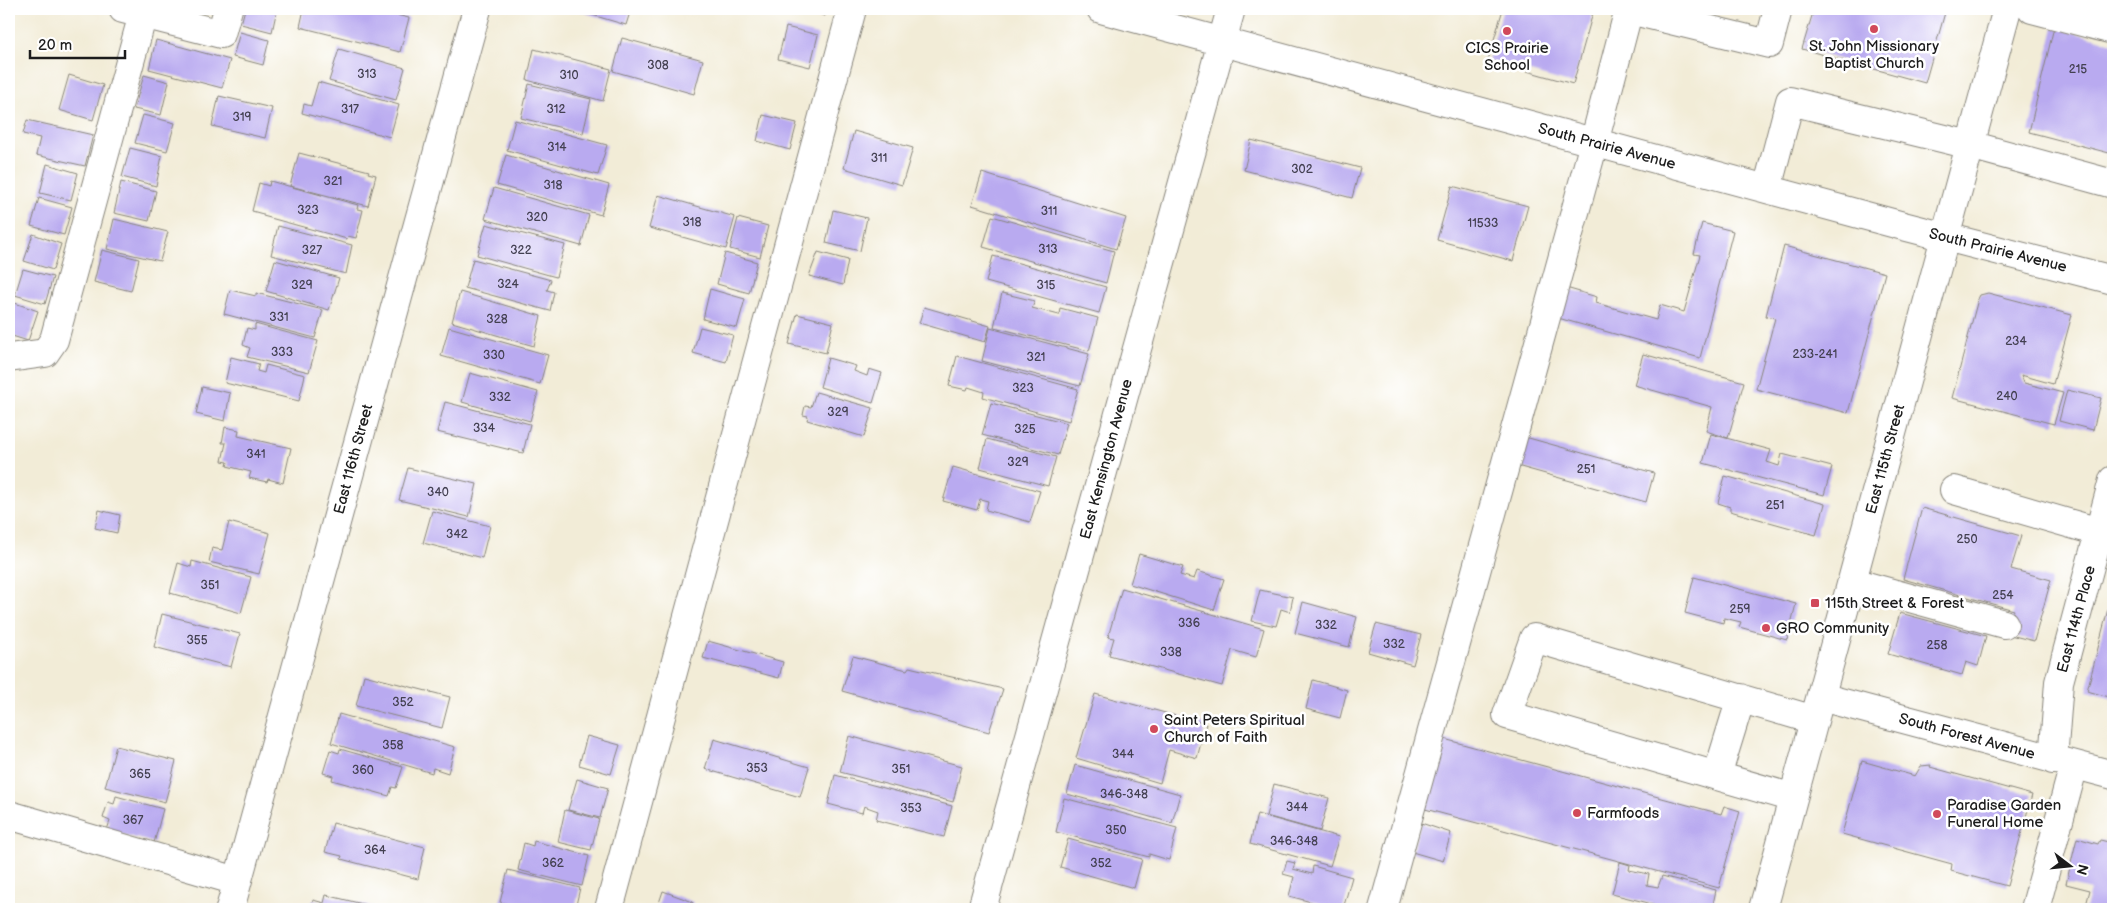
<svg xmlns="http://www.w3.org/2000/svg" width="2122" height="918" font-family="'Balsamiq Sans',sans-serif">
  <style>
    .building { fill: #b9aaf0 }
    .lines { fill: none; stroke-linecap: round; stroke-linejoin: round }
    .minor-casing { stroke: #87847a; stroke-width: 30 }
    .minor { stroke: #fff; stroke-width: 28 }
    .poi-dot { fill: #d1495b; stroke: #fff; stroke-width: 2 }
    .labels { text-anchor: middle; stroke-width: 5; stroke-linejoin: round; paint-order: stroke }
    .number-label { font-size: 12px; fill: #434051 }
    .poi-label { font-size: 15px; fill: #1c1c1c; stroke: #fff; text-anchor: start }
    .street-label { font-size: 15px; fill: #1c1c1c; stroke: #fff }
  </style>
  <rect width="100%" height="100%" fill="#fff"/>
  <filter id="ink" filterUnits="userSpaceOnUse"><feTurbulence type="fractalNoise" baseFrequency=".02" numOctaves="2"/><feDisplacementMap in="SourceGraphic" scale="10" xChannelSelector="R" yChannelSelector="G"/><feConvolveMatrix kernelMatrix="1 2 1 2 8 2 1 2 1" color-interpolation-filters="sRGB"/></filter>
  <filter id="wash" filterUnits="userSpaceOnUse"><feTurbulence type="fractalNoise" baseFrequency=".0096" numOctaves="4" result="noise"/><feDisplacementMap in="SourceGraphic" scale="20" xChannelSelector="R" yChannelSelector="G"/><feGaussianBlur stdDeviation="1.12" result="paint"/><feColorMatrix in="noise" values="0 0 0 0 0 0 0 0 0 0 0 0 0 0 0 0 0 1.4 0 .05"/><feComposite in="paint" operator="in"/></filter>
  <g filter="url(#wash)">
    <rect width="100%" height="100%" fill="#f2ecd7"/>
    <g id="blocks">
      <path class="building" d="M245,9H277L272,32L241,24Z
        M304,9H371L409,18L400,52L300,27Z
        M572,9H631L626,25Z
        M802,9H827L825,16Z
        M1503,9H1594L1573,84L1488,60Z
        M1814,9H1946L1925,83L1802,49Z
        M786,27L818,35L810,67L778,59Z
        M2054,27L2113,43V154L2029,132Z
        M240,32L269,40L263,65L233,57Z
        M622,38L703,60L694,94L613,71Z
        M156,40L230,60L222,88L149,69Z
        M339,49L405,68L396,100L329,81Z
        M534,49L611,69L603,101L527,80Z
        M69,75L103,85L93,120L59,110Z
        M144,75L169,82L161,115L134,109Z
        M318,82L399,105L390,137L302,113L304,104L311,106Z
        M529,84L591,99L583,133L521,118Z
        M219,96L272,108L265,138L212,126Z
        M143,115L175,123L167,151L135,143Z
        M763,115L797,123L790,150L757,141Z
        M27,120L93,135L85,166L36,155L40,138L23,134Z
        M515,120L607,145L598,175L507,150Z
        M854,131L913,148L902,185L844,168Z
        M1251,140L1360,168L1352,198L1244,170Z
        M130,148L162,156L156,186L122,177Z
        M299,153L369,171L368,173L376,175L368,206L290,186Z
        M506,155L609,185L601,215L497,185Z
        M47,164L78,173L71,200L40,193Z
        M982,173L1126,218L1116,249L972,205Z
        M270,181L358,205L357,209L363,210L356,238L348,236L347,239L263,216V214L252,211L259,183L269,186Z
        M121,182L156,191L149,221L114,213Z
        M1452,186L1528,206L1513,261L1437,240Z
        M494,188L589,215L581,246L485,219Z
        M658,195L735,217L726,249L649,228Z
        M39,198L72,207L64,235L31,226Z
        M833,210L867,218L860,251L826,243Z
        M992,216L1114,251L1106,283L983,247Z
        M738,218L768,226L760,257L730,249Z
        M114,219L168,232L160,261L107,249Z
        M1702,223L1733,231L1700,358L1558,318L1566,288L1597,297L1596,303L1656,320L1660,305L1684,312L1700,255L1694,254Z
        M486,224L565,245L556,277L477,255Z
        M278,226L352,245L346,274L271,255Z
        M33,234L61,244L53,270L24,261Z
        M1784,246L1885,273L1848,413L1756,389L1775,318L1766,316Z
        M102,250L139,259L131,291L94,282Z
        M818,252L848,260L843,285L809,276Z
        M725,253L757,262L749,293L717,284Z
        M993,256L1106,287L1099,313L986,282Z
        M473,259L551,280L547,290L554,292L550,311L465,288Z
        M275,260L339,278L329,310L266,291Z
        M23,269L53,277L45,304L15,295Z
        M710,289L745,299L737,328L703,319Z
        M230,290L256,296V293L323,310L315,338L224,314Z
        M460,292L541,316L534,346L452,322Z
        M1002,293L1035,301L1032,308L1059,315L1060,308L1098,318L1089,351L994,327Z
        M1988,293L2072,315L2053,384L2021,375L2024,383L2063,393L2054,424L1952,398L1978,299L1980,295Z
        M9,301L38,311L28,341L9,335Z
        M924,307L990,326L985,342L919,323Z
        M797,314L833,323L826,353L789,344Z
        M255,324L318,341L309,372L247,357L250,348L243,345L247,328L255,330Z
        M449,327L548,355L540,384L441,356Z
        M700,327L733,335L726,362L693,353Z
        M990,328L1089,354L1080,386L982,361Z
        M1643,354L1744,382L1728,438L1706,431L1712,407L1634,385Z
        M957,356L1078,389L1069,421L983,397L984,392L968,387L967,390L949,386Z
        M231,357L259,364L257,371L264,373L266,365L305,375L299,401L225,383Z
        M828,358L856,366L854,371L867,376L869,369L882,373L873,403L820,387Z
        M470,373L538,392L530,421L462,402Z
        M202,387L230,393L225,421L196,414Z
        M2067,390L2101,398L2093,430L2059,421Z
        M816,392L873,408L864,437L807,420L808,416L803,415L805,406L811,407Z
        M445,402L530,424L523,453L437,432Z
        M991,403L1067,423L1058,455L982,435Z
        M225,427L239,430L238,436L291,448L283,483L268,479L267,482L249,478L251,472L227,466L228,462L222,461L226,443H222Z
        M1711,434L1771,450L1767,462L1779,466L1782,454L1832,467L1824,495L1703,463Z
        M1525,437L1654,473L1646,502L1517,466Z
        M987,439L1056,457L1048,486L980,468Z
        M953,467L1040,491L1030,522L986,510L988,501L980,499L977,510L943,501Z
        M408,468L477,484L469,517L399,500Z
        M1725,476L1825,504L1816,535L1730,511V507L1718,503Z
        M1922,508L2021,536L2011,569L2051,580L2034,641L2006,634L2014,610L1903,579Z
        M99,510L120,515L117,533L95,528Z
        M432,511L490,526L482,558L423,543Z
        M229,522L270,533L259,574L209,562L212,548L222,550Z
        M1139,554L1183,567L1180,575L1194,579L1197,571L1224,579L1214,610L1130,584Z
        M192,561L251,577L241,613L170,593L178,563L191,567Z
        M1694,577L1796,604L1787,640L1739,627L1741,622L1724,618L1723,623L1685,613Z
        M1122,588L1264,629L1256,657L1232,650L1222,686L1109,655L1114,638L1108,637Z
        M1260,590L1293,597L1290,612L1281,609L1276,626L1252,621Z
        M1303,602L1357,617L1349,647L1295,633Z
        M2109,605L2113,606V698L2087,691Z
        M1900,613L1986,636L1978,666L1966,662L1962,675L1888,654Z
        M162,614L240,634L231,667L154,647Z
        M1376,624L1421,635L1413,665L1368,652Z
        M708,641L783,662L779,678L703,658Z
        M853,656L907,670L909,667L1003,689L989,732L842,691Z
        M364,675L450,697L442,728L356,706Z
        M1313,680L1347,690L1340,718L1306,709Z
        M1095,694L1206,724L1197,758L1169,750L1160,783L1076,758Z
        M339,714L455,747L448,773L433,768L432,773L331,743Z
        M587,736L620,745L611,774L579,765Z
        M849,736L962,766L953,802L840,772Z
        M714,739L809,767L800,797L705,769Z
        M1444,739L1721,814L1724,806L1740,811L1719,888L1425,809Z
        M116,746L176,761L165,802L105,787Z
        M340,749L403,767L396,788L392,787L389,796L332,780L333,776L323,773L330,750L339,753Z
        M1862,761L1915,776L1921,766L1931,765L1930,767L2032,795L2007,886L1951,871L1952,864L1842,834Z
        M1075,765L1180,794L1172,823L1067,794Z
        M835,775L952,806L944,837L876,820L878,811L864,806L862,813L828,804Z
        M577,779L608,788L600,818L568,810Z
        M1274,784L1329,798L1320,831L1266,816Z
        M116,796L163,809L154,843L107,830L110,821L103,818L108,802L114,804Z
        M1064,798L1177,828L1169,860L1149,854V857L1056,832Z
        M565,810L599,819L591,850L558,842Z
        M1257,814L1339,837L1330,866L1250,844Z
        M333,823L425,847L418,879L341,859L342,856L325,852Z
        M1421,823L1451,833L1443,861L1412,852Z
        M2077,838L2098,844L2100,840L2113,843L2112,849L2113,850V909H2085L2090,890L2066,884Z
        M1068,839L1142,859L1134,888L1060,867Z
        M534,841L589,856L582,886L518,870L524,843L533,846Z
        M1287,861L1295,863L1293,869L1312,874L1313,866L1352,877L1343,909H1337L1289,896L1294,877L1283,874Z
        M1620,862L1630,865L1629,870L1649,874L1647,885L1658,887L1662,876L1716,890L1712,909H1673L1612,894Z
        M508,870L580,888L575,909H529L500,902Z
        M663,891L693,902L690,909H657Z
        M326,895L383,909H311L313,900L324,903Z"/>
    </g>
  </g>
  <g filter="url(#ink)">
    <use href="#blocks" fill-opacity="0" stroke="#87847a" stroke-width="1"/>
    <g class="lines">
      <defs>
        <path id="minor" d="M123,9L221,34L228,9
          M1101,9L1907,227L2113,280
          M2032,9L2113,30
          M1629,10L1769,44L1778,9
          M1767,189L1790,101L1970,145L2113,184
          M9,358L45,353L54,340L143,14
          M1954,490L2099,532
          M1852,582L2004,624
          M1821,697L2113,775
          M2053,760L2059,682L2113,480
          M1717,776L1741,698
          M1793,798L1507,715L1534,638L1814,720
          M9,815L237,881
          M230,909L477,9
          M609,909L852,9
          M982,909L1231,9
          M1383,909L1594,143L1629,9
          M1763,909L2007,9
          M2035,909L2074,765"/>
      </defs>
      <use href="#minor" class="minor-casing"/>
      <use href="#minor" class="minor"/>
    </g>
  </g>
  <g class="poi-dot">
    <circle cx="1874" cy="29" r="5"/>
    <circle cx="1507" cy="31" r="5"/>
    <rect x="1810" y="598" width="10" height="10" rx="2.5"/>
    <circle cx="1766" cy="628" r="5"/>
    <circle cx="1154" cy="729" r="5"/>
    <circle cx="1577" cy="813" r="5"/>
    <circle cx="1937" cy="814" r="5"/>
  </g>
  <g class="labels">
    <g class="number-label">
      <text x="658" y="69">308</text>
      <text x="2078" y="73">215</text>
      <text x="367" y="78">313</text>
      <text x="569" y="79">310</text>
      <text x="350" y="113">317</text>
      <text x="556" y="113">312</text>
      <text x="242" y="121">319</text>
      <text x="557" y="151">314</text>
      <text x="879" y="162">311</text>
      <text x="1302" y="173">302</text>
      <text x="333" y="185">321</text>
      <text x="553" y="189">318</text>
      <text x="308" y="214">323</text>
      <text x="1049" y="215">311</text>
      <text x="537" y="221">320</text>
      <text x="692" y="226">318</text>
      <text x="1483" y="227">11533</text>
      <text x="1048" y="253">313</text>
      <text x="312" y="254">327</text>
      <text x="521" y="254">322</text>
      <text x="508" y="288">324</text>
      <text x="302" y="289">329</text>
      <text x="1046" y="289">315</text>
      <text x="279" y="321">331</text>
      <text x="497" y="323">328</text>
      <text x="2016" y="345">234</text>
      <text x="282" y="356">333</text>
      <text x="1815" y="358">233-241</text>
      <text x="494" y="359">330</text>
      <text x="1036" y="361">321</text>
      <text x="1023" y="392">323</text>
      <text x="2007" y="400">240</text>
      <text x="500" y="401">332</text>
      <text x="838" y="416">329</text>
      <text x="484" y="432">334</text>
      <text x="1025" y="433">325</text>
      <text x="256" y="458">341</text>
      <text x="1018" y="466">329</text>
      <text x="1586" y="473">251</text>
      <text x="438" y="496">340</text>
      <text x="1775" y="509">251</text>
      <text x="457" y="538">342</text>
      <text x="1967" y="543">250</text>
      <text x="210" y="589">351</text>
      <text x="2003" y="599">254</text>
      <text x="1740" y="613">259</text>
      <text x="1189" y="627">336</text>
      <text x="1326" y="629">332</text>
      <text x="197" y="644">355</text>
      <text x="1394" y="648">332</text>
      <text x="1937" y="649">258</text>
      <text x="1171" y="656">338</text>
      <text x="403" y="706">352</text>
      <text x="393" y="749">358</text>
      <text x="1123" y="758">344</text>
      <text x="757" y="772">353</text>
      <text x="901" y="773">351</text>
      <text x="363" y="774">360</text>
      <text x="140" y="778">365</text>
      <text x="1124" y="798">346-348</text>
      <text x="1297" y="811">344</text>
      <text x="911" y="812">353</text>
      <text x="133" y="824">367</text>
      <text x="1116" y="834">350</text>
      <text x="1294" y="845">346-348</text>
      <text x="375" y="854">364</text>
      <text x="553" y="867">362</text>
      <text x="1101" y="867">352</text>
    </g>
    <g class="poi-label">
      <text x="1874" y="51" text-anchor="middle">St. John Missionary<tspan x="1874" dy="17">Baptist Church</tspan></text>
      <text x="1507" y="53" text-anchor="middle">CICS Prairie<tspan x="1507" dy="17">School</tspan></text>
      <text x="1825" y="608">115th Street &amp; Forest</text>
      <text x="1776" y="633">GRO Community</text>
      <text x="1164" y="725">Saint Peters Spiritual<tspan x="1164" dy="17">Church of Faith</tspan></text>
      <text x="1947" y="810">Paradise Garden<tspan x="1947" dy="17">Funeral Home</tspan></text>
      <text x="1587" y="818">Farmfoods</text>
    </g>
    <g class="street-label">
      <text transform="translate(1607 146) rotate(15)" y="5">South Prairie Avenue</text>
      <text transform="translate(1998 250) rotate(14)" y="5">South Prairie Avenue</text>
      <text transform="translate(353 459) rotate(-75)" y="5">East 116th Street</text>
      <text transform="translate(1106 459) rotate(-75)" y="5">East Kensington Avenue</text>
      <text transform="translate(1885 459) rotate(-75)" y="5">East 115th Street</text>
      <text transform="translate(2076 619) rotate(-75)" y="5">East 114th Place</text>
      <text transform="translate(1967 736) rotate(15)" y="5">South Forest Avenue</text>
    </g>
  </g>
  <rect width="2122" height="918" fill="none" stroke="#fff" stroke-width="30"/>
  <g transform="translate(2070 866) rotate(106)" stroke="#ffffff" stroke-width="4" paint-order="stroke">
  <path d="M0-4L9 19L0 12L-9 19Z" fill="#1c1c1c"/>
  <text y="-8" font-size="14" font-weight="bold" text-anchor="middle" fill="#1c1c1c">N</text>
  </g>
  <path d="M30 50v8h95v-8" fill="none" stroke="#1c1c1c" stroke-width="2.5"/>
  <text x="38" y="50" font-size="15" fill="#1c1c1c" stroke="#ffffff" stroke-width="4" paint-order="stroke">20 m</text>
</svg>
